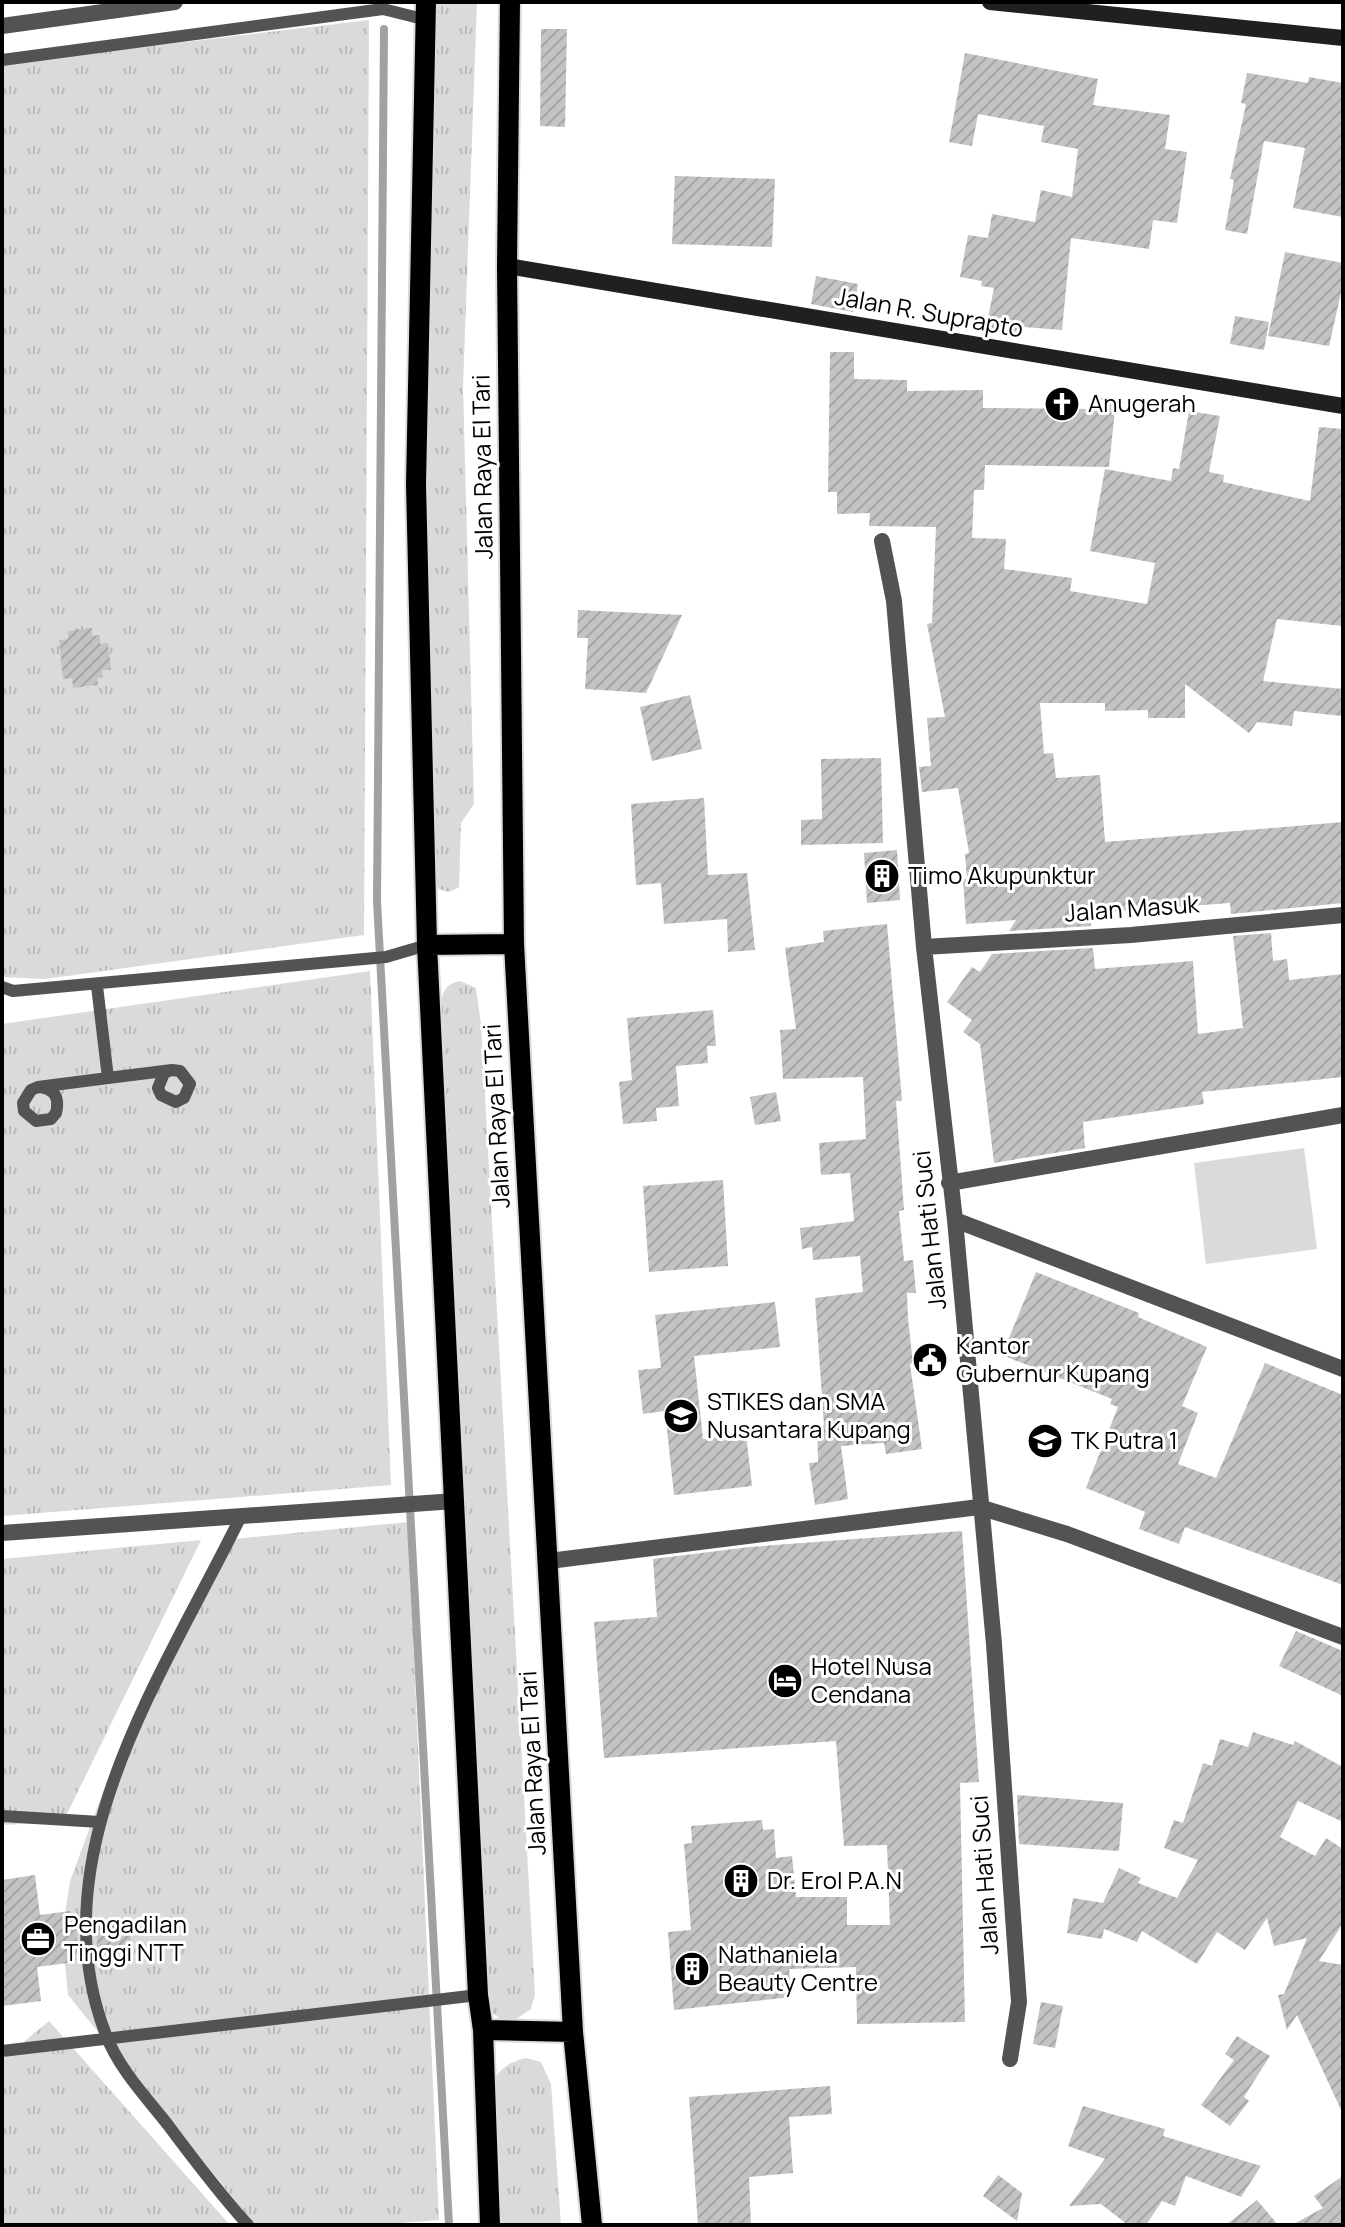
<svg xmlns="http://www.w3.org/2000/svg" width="1345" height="2227" font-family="Manrope,sans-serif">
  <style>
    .grass { fill: url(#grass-tufts) }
    .pitch { fill: #dadada }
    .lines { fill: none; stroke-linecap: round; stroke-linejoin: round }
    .stream { stroke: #a1a1a1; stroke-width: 8 }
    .building { fill: url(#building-hatch) }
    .primary-casing { stroke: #dbdbdb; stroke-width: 24 }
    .lane { stroke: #535353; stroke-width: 12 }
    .street { stroke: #535353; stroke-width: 16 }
    .secondary { stroke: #202020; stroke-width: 16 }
    .primary { stroke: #000; stroke-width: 20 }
    .labels { text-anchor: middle; stroke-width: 6; stroke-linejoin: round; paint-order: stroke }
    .street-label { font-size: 24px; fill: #000; stroke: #fff }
    .poi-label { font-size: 24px; fill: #000; stroke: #fff; text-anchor: start }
  </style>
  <defs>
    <pattern id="grass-tufts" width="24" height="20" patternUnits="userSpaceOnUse" patternTransform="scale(2)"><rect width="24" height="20" fill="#dadada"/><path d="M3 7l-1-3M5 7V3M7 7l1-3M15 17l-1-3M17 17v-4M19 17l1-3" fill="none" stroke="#b9b9b9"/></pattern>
    <pattern id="building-hatch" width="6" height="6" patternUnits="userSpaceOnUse" patternTransform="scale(2)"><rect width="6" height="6" fill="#c3c3c3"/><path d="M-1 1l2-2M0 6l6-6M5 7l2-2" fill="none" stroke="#a6a6a6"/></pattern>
  </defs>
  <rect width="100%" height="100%" fill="#fff"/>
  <path class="grass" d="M435,2H477L463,386L474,804L461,823L459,887L449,892L439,889L432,877L421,457Z
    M369,20L364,935L45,979L2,977V64Z
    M370,971L391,1485L2,1516V1024Z
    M460,981L476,988L481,1024L535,1994L531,2009L513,2021L500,2019L489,2010L441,1004C443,990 446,984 460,981Z
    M408,1522L439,2220L374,2225H255L68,1995L62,1934L70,1881L106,1784L223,1540Z
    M201,1540L63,1822L2,1825V1559Z
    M49,2021L230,2225H2V2060Z
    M526,2058L541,2062L551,2084L561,2225H498L492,2084C500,2068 509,2062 526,2058Z"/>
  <path class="pitch" d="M1304,1148L1317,1249L1206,1264L1194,1163Z"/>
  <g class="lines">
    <path class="stream" d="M384,29L377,901L449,2225"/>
  </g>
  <path class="building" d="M541,29H567L565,127L540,126Z
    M965,53L1098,79L1093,105L1170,115L1165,149L1187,152L1177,223L1153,220L1149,249L1071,238L1062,330L1024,327L1023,335L986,328L994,288L981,286L982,281L960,277L968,235L988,238L992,214L1035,222L1041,190L1072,197L1078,149L1041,142L1044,126L978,114L972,146L949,142Z
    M1247,73L1308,83L1309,77L1343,83V217L1293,208L1305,148L1264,141L1247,234L1225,230L1234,180L1230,179L1246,104L1241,103Z
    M675,176L775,179L772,247L672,244Z
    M1285,252L1343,263V284L1329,346L1268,336Z
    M816,276L858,284L853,312L811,304Z
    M1235,316L1269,322L1264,350L1230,344Z
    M830,352H854V379L907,380V391L983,390V408L1092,409L1094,397L1116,400L1109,467L985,465L984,490H974L972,538L1006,539L1004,569L1072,578L1070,591L1147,604L1155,563L1090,551L1105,469L1171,481L1173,468L1179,469L1189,411L1220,416L1209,472L1224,475L1223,482L1310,501L1319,427L1343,429V626L1277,619L1263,681L1343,689L1342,716L1294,711L1292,726L1257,722L1249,733L1185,684V718H1148V710L1105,711V703H1040L1044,754L1053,753L1056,778L1100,775L1105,842L1343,822V903L1231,914L1230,903L1090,913L1091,926L1009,931L1016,920L966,924L963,879H967L965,854L969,853L958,788L922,792L919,767L931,766L927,718L945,717L927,624L932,623L936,527L869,526L870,513L837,514V492H828Z
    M578,610L682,615L646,693L585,689L588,638H577Z
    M92,628V636L100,635V644L108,643L111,670H102L103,677L97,678L98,685L73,688L72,678L63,679L59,640L68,639V631Z
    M690,695L702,749L652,761L640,707Z
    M881,758L883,843L801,845V820L822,819L821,759Z
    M704,798L708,875L747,873L755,950L728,952L727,919L664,924L661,883L636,885L631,804Z
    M897,850L900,900L867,903L864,853Z
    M887,924L902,1101H896L904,1210L899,1211L904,1261L913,1260L916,1293H907L908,1319L913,1363L910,1364L922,1449L886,1454L884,1443L841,1446L848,1499L815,1505L809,1463L818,1462L817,1426L824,1425L815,1298L863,1292L860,1256L813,1260L812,1247L802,1249L800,1228L854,1221L850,1173L821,1175L819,1143L866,1139L863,1077L783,1079L780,1030L796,1029L785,948L824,942L823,931Z
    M1271,933L1273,961L1287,959L1289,980L1343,974V1077L1202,1092L1204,1104L1083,1122L1085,1148L994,1163L980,1044L963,1032L972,1020L947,1002L972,967L980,972L992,954L1093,948L1095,969L1193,961L1198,1034L1243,1028L1233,936Z
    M713,1010L716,1046H707L708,1063L676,1066L679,1106L656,1108L657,1121L623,1124L619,1082L632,1080L627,1018Z
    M776,1092L781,1121L755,1125L750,1097Z
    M723,1180L728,1266L649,1272L643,1186Z
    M1036,1272L1139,1313L1138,1317L1207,1347L1182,1406L1198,1413L1178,1464L1216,1478L1265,1363L1343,1395V1585L1185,1527L1179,1544L1139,1529L1145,1512L1086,1488L1118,1407L1110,1404L1112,1399L1002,1355Z
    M775,1302L780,1347L694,1356L703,1439L746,1434L752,1486L674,1495L665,1411L643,1414L638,1370L661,1368L655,1315Z
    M962,1531L979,1782L960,1783L965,2022L857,2024L856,1967L789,1969L792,1997L674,2010L668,1932L691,1930L684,1844L692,1843L691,1826L762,1820L763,1830L774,1829L776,1858L792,1856L796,1897H847V1925H890L887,1845L844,1846L836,1741L604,1758L594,1622L657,1617L653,1559L750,1547Z
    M1296,1631L1343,1651V1696L1279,1666Z
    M1253,1732L1293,1745L1295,1741L1343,1767V1822L1298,1801L1280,1837L1315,1856L1326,1838L1343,1849V1923L1319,1961L1343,1965V2114L1297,2015L1287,2030L1278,1995L1284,1994L1307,1938L1274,1946L1267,1918L1245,1950L1217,1932L1197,1964L1142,1931L1137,1942L1104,1929L1102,1939L1067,1933L1073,1898L1103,1903L1119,1868L1141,1878L1138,1883L1177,1898L1198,1860L1164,1848L1174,1820L1183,1823L1203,1763L1212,1766L1220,1739L1248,1747Z
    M1017,1795L1123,1803L1119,1851L1019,1844Z
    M35,1875L40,1915L70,1911L72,1923L78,1922L76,1962L37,1967L41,2001L2,2006V1880Z
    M129,1917L131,1944L97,1948L96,1921Z
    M1041,2002L1063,2006L1055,2048L1033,2044Z
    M1237,2036L1270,2056L1244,2097L1249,2101L1230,2126L1201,2105L1234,2060L1225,2054Z
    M830,2086L832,2114L789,2117L793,2173L749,2177L751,2225H698L689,2097Z
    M1083,2106L1165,2129L1163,2136L1261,2166L1241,2197L1186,2176L1175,2206L1162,2201L1146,2225H1128L1101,2204L1069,2206L1105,2159L1068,2146Z
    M998,2175L1022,2193L1017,2221L983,2196Z
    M1343,2176V2225H1292L1323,2208L1314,2196Z
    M1257,2200L1278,2225H1226Z"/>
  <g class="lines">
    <defs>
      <path id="primary" d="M426,2L416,484L427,945L478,1995L483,2030L490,2225
        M510,2L507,266L514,944L573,2032L592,2225
        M427,945L514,944
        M483,2030L573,2032"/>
    </defs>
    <use href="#primary" class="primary-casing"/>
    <path class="lane" d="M2,60L383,9L427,20
      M97,986L108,1078L172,1070L180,1071L190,1084L184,1098L176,1102L161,1095L158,1088L164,1073L172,1070
      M2,987L13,991L386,957L427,945
      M38,1087C54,1088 60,1097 56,1113L51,1119L36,1121L24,1111L23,1103L31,1090L38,1087L108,1078
      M241,1516C165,1672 36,1855 106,2035C119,2069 146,2097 168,2125C194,2160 219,2193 248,2225
      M2,1816L100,1822
      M2,2051L478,1995"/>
    <path class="street" d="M2,26L175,2
      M882,541L894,601L924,947L955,1220L994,1644L1019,2002L1010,2059
      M924,947L1131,935L1343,915
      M949,1183L1343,1115
      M955,1220L1343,1369
      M2,1533L455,1501
      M549,1561L979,1507L1067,1534L1343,1637"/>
    <path class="secondary" d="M990,2L1343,38
      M507,266L1343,406"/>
    <use href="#primary" class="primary"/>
  </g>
  <defs>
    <symbol id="church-disc" viewBox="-11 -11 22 22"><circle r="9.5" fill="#000" stroke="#fff"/><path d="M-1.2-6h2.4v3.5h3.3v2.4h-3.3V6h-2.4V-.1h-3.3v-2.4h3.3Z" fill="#fff"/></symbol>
    <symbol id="building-disc" viewBox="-11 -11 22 22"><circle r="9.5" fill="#000" stroke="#fff"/><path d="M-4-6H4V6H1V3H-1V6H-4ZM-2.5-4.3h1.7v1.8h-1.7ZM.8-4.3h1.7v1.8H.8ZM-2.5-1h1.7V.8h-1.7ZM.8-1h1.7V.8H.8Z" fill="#fff"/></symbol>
    <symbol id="civic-disc" viewBox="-11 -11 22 22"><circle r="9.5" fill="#000" stroke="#fff"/><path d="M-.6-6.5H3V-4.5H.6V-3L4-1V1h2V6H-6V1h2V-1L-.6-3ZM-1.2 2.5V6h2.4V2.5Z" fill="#fff"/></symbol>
    <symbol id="university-disc" viewBox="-11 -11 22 22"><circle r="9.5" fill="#000" stroke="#fff"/><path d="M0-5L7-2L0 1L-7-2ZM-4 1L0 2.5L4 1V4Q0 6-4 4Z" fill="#fff"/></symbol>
    <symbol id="school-disc" viewBox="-11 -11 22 22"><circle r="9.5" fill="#000" stroke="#fff"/><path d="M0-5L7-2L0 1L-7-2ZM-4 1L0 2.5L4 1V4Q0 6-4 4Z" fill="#fff"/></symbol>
    <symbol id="hotel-disc" viewBox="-11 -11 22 22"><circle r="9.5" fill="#000" stroke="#fff"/><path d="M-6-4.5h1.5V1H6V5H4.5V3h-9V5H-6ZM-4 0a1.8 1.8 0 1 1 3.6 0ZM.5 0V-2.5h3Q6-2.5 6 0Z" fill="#fff"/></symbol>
    <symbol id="office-disc" viewBox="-11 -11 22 22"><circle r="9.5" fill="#000" stroke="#fff"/><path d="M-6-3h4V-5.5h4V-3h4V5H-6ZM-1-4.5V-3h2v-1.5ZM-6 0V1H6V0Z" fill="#fff"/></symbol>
  </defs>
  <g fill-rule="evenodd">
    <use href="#church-disc" x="1042" y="384" width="40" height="40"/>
    <use href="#building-disc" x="862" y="856" width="40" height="40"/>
    <use href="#civic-disc" x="910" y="1340" width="40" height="40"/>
    <use href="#university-disc" x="661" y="1396" width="40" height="40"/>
    <use href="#school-disc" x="1025" y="1421" width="40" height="40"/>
    <use href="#hotel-disc" x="765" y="1661" width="40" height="40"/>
    <use href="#building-disc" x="721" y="1861" width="40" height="40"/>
    <use href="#office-disc" x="18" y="1919" width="40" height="40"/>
    <use href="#building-disc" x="672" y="1949" width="40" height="40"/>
  </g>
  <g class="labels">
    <g class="street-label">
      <text transform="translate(929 313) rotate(10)" y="8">Jalan R. Suprapto</text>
      <text transform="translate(483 467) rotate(-91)" y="8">Jalan Raya El Tari</text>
      <text transform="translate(1132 909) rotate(-4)" y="8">Jalan Masuk</text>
      <text transform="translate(497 1116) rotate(-93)" y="8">Jalan Raya El Tari</text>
      <text transform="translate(930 1230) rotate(-96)" y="8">Jalan Hati Suci</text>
      <text transform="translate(533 1763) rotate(-93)" y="8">Jalan Raya El Tari</text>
      <text transform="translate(985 1875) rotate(-94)" y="8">Jalan Hati Suci</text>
    </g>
    <g class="poi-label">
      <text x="1088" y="412">Anugerah</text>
      <text x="908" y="884">Timo Akupunktur</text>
      <text x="956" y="1354">Kantor<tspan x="956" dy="28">Gubernur Kupang</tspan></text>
      <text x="707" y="1410">STIKES dan SMA<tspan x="707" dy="28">Nusantara Kupang</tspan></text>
      <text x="1071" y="1449">TK Putra 1</text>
      <text x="811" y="1675">Hotel Nusa<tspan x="811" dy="28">Cendana</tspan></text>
      <text x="767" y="1889">Dr. Erol P.A.N</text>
      <text x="64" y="1933">Pengadilan<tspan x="64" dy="28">Tinggi NTT</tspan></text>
      <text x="718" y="1963">Nathaniela<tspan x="718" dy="28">Beauty Centre</tspan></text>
    </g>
  </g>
  <rect width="1345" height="2227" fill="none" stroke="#000000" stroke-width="8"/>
</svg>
